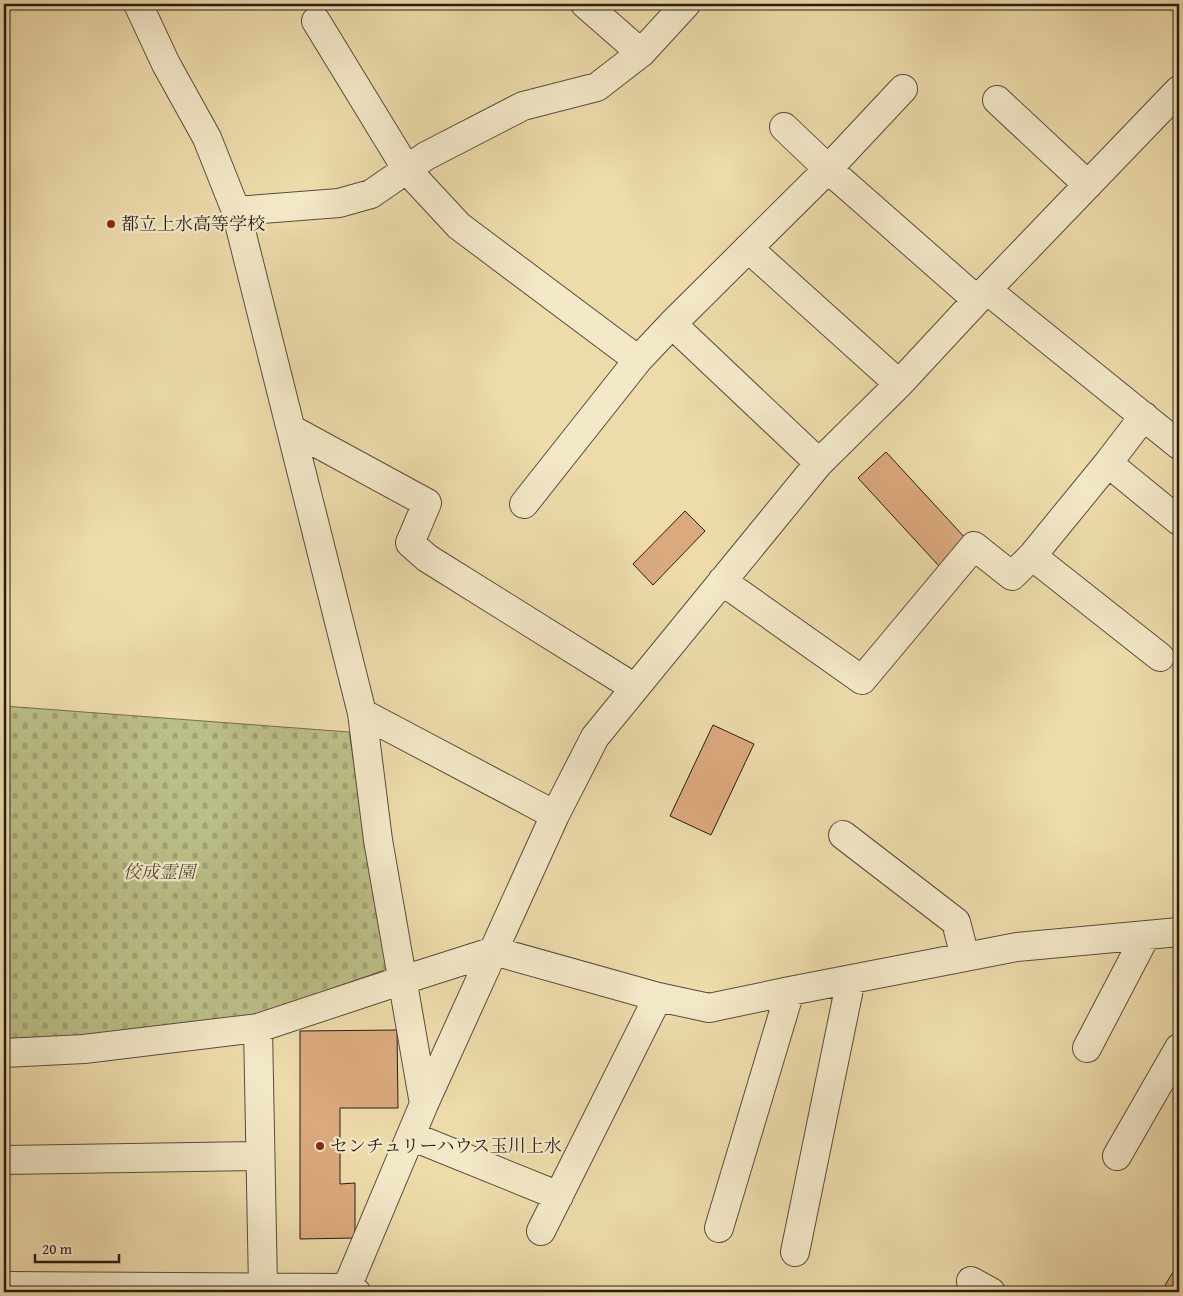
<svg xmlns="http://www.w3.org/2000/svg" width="1183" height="1296" font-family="'Gentium Book Plus','Noto Serif JP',serif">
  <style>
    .cemetery { fill: url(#cemetery-stones); stroke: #726e4f }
    .building { fill: #dba97e; stroke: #281c17 }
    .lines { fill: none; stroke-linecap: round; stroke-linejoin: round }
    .minor-casing { stroke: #594c3c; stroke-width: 30 }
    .minor { stroke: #f3e8c8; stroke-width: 28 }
    .poi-dot { fill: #8f2418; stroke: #f3e8c8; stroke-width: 2 }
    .labels { text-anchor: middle; stroke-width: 4.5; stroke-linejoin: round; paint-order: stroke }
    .poi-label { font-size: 18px; fill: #281c17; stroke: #f3e8c8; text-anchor: start }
    .park-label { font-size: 18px; font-style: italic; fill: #544d39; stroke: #f3e8c8 }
  </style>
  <defs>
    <pattern id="cemetery-stones" width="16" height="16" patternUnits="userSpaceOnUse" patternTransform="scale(1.25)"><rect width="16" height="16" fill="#bbbf87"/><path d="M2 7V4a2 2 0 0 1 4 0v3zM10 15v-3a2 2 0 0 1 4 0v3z" fill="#a1a474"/></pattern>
  </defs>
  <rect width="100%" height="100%" fill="#eddbaa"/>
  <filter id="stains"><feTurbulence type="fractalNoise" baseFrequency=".004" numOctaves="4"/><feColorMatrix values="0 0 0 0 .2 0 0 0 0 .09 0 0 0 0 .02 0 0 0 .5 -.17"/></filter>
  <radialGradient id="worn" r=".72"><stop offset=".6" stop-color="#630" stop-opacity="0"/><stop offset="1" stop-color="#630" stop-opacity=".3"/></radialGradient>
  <path class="cemetery" d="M4,706L349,732L387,969L250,1018L74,1038L4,1040Z"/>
  <path class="building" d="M886,452L967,540L939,566L858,478Z
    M685,511L705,531L653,585L633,564Z
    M713,725L754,744L711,835L670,816Z
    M397,1030L398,1108H340V1184L355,1183V1238L300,1239V1031Z
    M1179,1262V1292H1161Z"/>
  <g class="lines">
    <defs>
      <path id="minor" d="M138,4L166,64L207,138L236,211L362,713L378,840L424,1104
        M585,4L641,53
        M316,21L407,170L459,226L638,360
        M997,100L1088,185
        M784,127L828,169L977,300
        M236,211L339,203L371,194L426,156L523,106L597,87L641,53L686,4
        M748,248L899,384
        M987,290L1179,445
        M672,324L819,463
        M291,429L427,503L410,543L427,558L635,688
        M1108,463L1179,521
        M524,504L638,360L672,324L828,169L903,89
        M1032,556L1160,657
        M722,581L862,680L974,546L1012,576L1032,556L1108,463L1144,416
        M362,713L555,815
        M843,835L956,922L965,957
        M258,1028L263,1287
        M1087,1048L1146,935
        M4,1053L84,1049L258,1028L403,980L494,951L658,997L709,1008L790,991L1017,947L1179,932
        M411,1136L559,1196
        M1117,1156L1179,1048
        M4,1160L260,1156
        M719,1228L790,991
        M541,1231L658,997
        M795,1252L851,979
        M971,1281L991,1292
        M4,1286L347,1288L356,1292
        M345,1292L424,1104L555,815L595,737L819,463L899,384L977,300L1179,90"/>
    </defs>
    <use href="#minor" class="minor-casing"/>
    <use href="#minor" class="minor"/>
  </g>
  <g class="poi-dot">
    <circle cx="111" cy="224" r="5"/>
    <circle cx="320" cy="1146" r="5"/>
  </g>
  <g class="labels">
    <g class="poi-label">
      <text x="121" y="230">都立上水高等学校</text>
      <text x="330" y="1152">センチュリーハウス玉川上水</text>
    </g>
    <g class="park-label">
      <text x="159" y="878">佼成霊園</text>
    </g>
  </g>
  <rect width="1183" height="1296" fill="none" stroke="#eddbaa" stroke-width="20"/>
  <rect x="5" y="5" width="1173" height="1286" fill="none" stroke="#281c17" stroke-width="2.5"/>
  <rect x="10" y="10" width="1163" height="1276" fill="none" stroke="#281c17"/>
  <path d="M35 1254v8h84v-8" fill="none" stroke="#281c17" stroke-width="2.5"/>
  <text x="42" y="1254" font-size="15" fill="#281c17" stroke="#f3e8c8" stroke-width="4" paint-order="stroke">20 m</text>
  <rect width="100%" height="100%" filter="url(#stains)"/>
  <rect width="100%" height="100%" fill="url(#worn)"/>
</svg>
